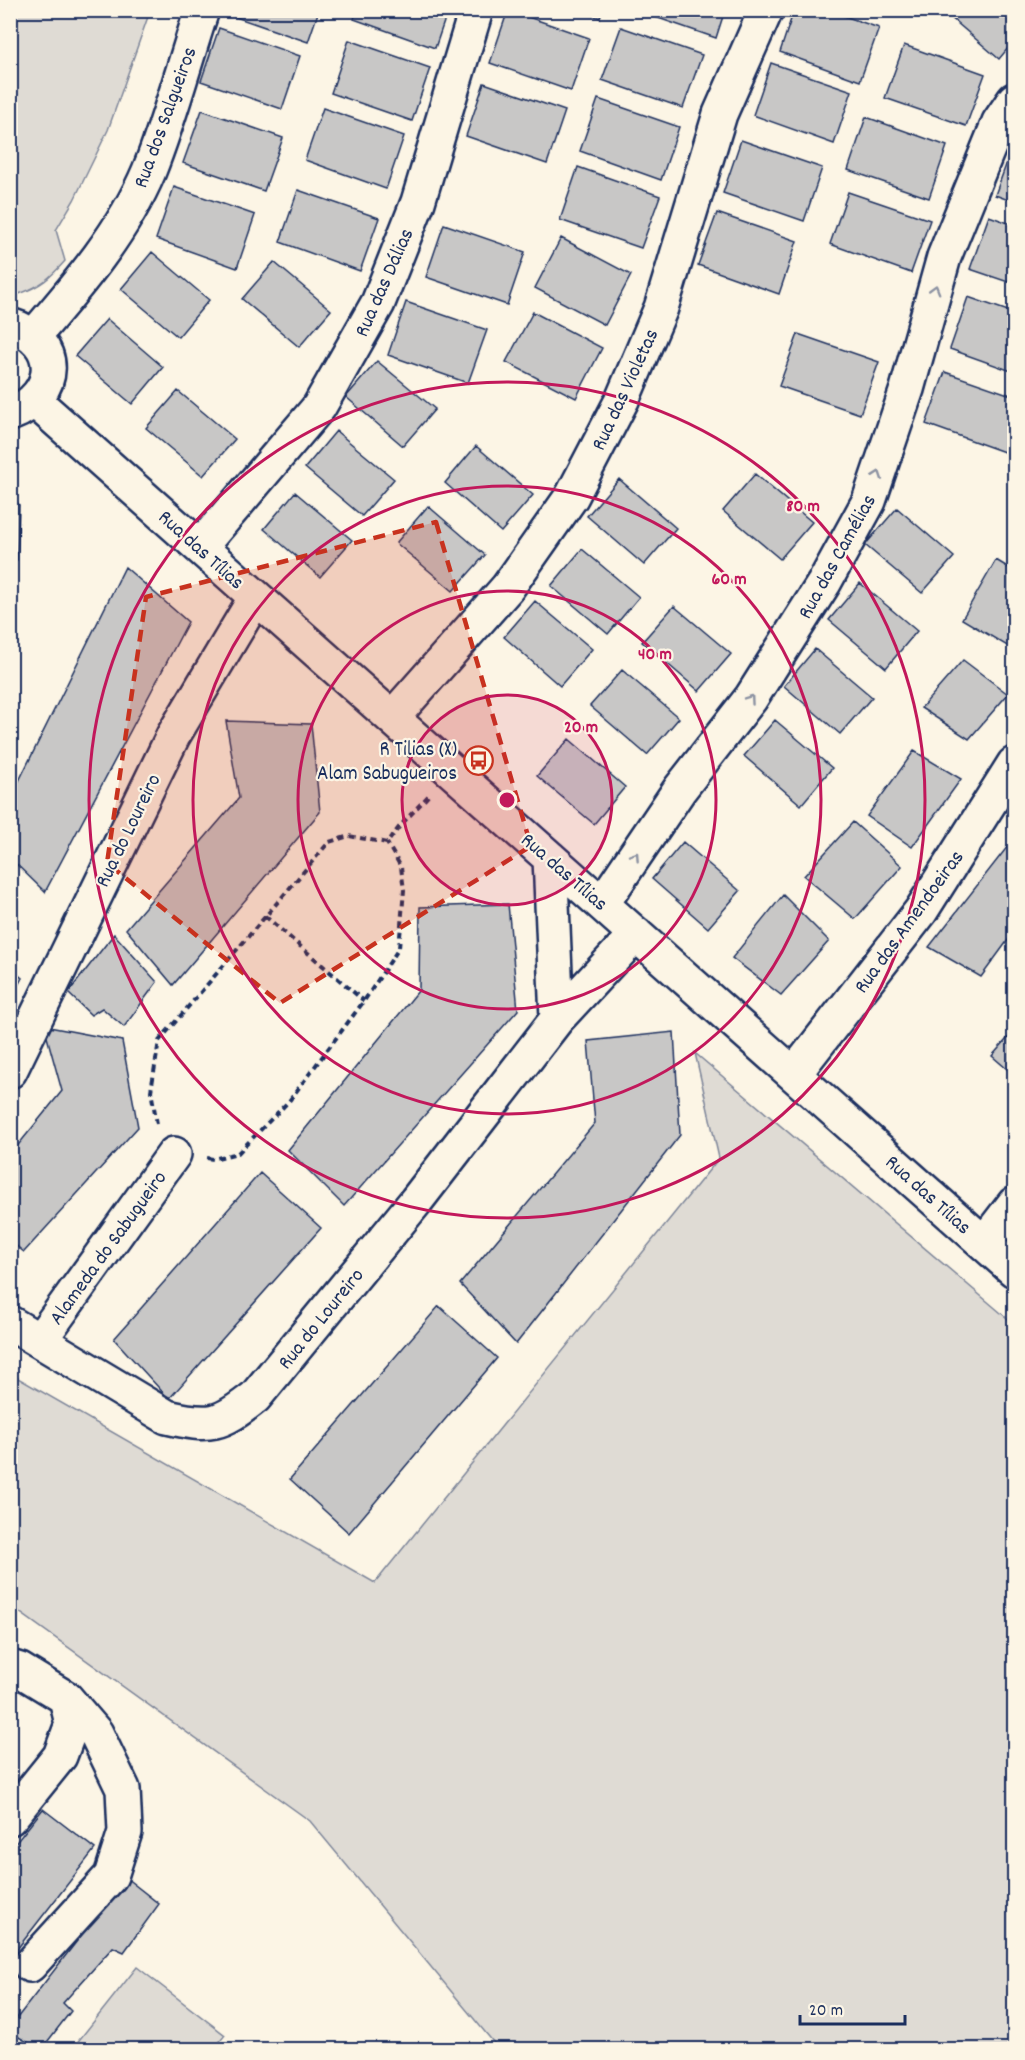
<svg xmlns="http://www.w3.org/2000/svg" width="1025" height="2060" font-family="Dekko,sans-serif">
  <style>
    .green { fill: #dfdbd4; stroke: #7d8599; stroke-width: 1.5 }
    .building { fill: #c8c7c6; stroke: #1b2f5e; stroke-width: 1.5 }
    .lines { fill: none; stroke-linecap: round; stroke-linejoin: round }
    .minor-casing { stroke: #1b2f5e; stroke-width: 38 }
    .path { stroke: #1b2f5e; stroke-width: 4; stroke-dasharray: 6 4.5; stroke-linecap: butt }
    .minor { stroke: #fcf5e5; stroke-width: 33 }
    .oneway { stroke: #8c92a2 }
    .marked { fill: #c8321e; fill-opacity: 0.2; stroke: #c8321e; stroke-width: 4.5; stroke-dasharray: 12 8; stroke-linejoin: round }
    .ring { fill: none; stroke: #c2185b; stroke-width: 3 }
    .labels { text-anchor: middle; stroke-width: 4.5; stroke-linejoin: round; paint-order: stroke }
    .street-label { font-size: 21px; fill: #1b2f5e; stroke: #fcf5e5 }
    .poi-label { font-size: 21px; fill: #1b2f5e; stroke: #fcf5e5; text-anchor: end }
    .centre { fill: #c2185b; stroke: #fcf5e5; stroke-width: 3 }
    .ring-label { font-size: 18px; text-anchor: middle; font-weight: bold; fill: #c2185b; stroke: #fcf5e5; stroke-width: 4.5; stroke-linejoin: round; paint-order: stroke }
  </style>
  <rect width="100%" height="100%" fill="#fcf5e5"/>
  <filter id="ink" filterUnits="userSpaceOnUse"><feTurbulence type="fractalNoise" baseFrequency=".0167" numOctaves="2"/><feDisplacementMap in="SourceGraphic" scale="12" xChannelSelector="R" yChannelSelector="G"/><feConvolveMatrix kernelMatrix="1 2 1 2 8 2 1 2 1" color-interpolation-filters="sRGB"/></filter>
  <g filter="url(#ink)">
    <path class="green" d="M11,10L150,11L108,130L74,200L56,230L65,261C50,278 41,286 19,294L10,283Z
      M695,1053L1014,1324V2049H499L310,1821L11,1606V1374L375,1583L719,1158Z
      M137,1967L225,2035L214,2049H72Z"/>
    <path class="building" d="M229,10H319L308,42L227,14Z
      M357,10H448L435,48L354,19Z
      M508,10L589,38L571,91L490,63Z
      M578,10H602L600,18Z
      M635,10H725L716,38Z
      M794,10H827L879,28L860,81L780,52Z
      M942,10H1014V41L999,59Z
      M621,27L702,55L683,108L602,80Z
      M219,28L300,56L282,109L201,81Z
      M349,40L430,68L412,121L331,93Z
      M904,45L985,74L966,126L885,98Z
      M771,63L852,91L834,144L753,115Z
      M484,83L565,111L547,164L466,136Z
      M598,99L679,127L661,180L580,151Z
      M323,108L404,136L386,189L305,160Z
      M202,110L283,138L264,191L183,163Z
      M866,117L947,146L929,198L848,170Z
      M741,140L822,168L804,221L723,193Z
      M1014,143V202L995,195Z
      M578,167L660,196L641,248L560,220Z
      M174,187L255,215L237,268L156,239Z
      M298,190L379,218L360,271L280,242Z
      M848,192L930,220L911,273L830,244Z
      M717,213L797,241L779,294L698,265Z
      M989,216L1014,225V284L970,269Z
      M444,224L525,252L507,305L426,277Z
      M561,238L631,275L605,325L535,288Z
      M152,252L209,300L178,337L121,289Z
      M274,262L331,310L299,347L242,299Z
      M968,297L1014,313V372L950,349Z
      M406,302L487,330L468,383L388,355Z
      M533,312L602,348L576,398L506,362Z
      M107,319L163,367L132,404L75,356Z
      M798,334L879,362L860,414L779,386Z
      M377,361L435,409L403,446L346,397Z
      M945,372L1014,396V433L1007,453L926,424Z
      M178,391L235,439L203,476L146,428Z
      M336,431L394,479L362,516L305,468Z
      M476,446L533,495L501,532L445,483Z
      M755,474L812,522L780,559L723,511Z
      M619,479L676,528L644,565L587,516Z
      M295,492L352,540L320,577L264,529Z
      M10,493L19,505L17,560L10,558Z
      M428,506L485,555L453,591L396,543Z
      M897,508L954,557L922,593L865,545Z
      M582,549L639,597L608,634L551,586Z
      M996,560L1014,571V650L962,619Z
      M125,567L188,622L45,892L10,858V799Z
      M860,583L917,631L886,668L829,620Z
      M535,601L592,649L560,686L504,637Z
      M674,606L731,654L699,691L642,642Z
      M815,649L872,697L840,734L784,686Z
      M963,660L1008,694L969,739L921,708Z
      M622,670L679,718L647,755L590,706Z
      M775,720L832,768L801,805L744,756Z
      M226,721L311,724L320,812L173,985L126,929L239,798Z
      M569,739L625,787L594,824L537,776Z
      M914,751L961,779L912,847L867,816Z
      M853,822L902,866L855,919L804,876Z
      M683,842L740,891L708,928L652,879Z
      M1008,846L1014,851V932L981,977L929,947Z
      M783,895L829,941L781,995L732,958Z
      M508,904L518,1010L344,1206L288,1150L419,990L420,907Z
      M114,934L157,982L124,1027L102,1008L91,1015L68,993Z
      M10,968L22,978L10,1000Z
      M44,1026L122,1041L138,1127L24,1252L10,1241V1155L62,1091Z
      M1014,1031V1075L992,1056Z
      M674,1032L680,1135L516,1344L460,1284L595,1123L588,1041Z
      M260,1173L321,1228L169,1399L114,1339Z
      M439,1306L497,1358L349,1533L290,1479Z
      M43,1809L95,1849L10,1958V1850Z
      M126,1878L159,1904L124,1952L113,1947L63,2003L71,2011L41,2050L10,2032V2027Z"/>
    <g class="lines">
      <defs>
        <path id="minor" d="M10,325C62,340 60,396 10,414
          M34,336C77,286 123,233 149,171C170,119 184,64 202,10
          M35,401L1014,1270
          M200,547L319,407L378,303L418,202L476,10
          M392,718L508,587L572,496L622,400L661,308L720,114L766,10
          M602,904L680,789L751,698L824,583L869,501L907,389L944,257L999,122L1014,100
          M557,1019L636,934
          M10,1071L173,736L256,597
          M794,1074L921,911L1014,764
          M984,1243L1014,1204
          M10,1323L167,1417C211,1427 220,1425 255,1397L416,1201L557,1019L550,858
          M40,1340L174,1154
          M10,1667L20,1670L66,1698L96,1733L123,1789L125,1832L111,1876L30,1965
          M10,1818L60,1756L72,1724L66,1698"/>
      </defs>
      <use href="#minor" class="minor-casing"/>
      <path class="path" d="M265,916L364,1001
        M157,1124L151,1091L159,1041L329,842L349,836L387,843L400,826L429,795
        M207,1158L213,1159L238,1153L289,1101L364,1001L399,948L404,890L401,867L387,843"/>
      <use href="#minor" class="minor"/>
    </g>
    <defs><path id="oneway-chevron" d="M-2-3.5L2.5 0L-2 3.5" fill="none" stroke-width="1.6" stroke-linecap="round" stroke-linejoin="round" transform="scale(1.5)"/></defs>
    <g class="oneway">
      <use href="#oneway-chevron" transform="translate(935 289) rotate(-74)"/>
      <use href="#oneway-chevron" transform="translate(878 475) rotate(-71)"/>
      <use href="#oneway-chevron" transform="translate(750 699) rotate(-55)"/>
      <use href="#oneway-chevron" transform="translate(635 856) rotate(-56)"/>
    </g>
  </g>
  <path class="marked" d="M436,522L531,846L280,1003L107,863L146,597Z"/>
  <circle cx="507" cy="800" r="105" fill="#c2185b" fill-opacity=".12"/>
  <g class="ring">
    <circle cx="507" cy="800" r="105"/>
    <circle cx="507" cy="800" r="209"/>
    <circle cx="507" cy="800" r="314"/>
    <circle cx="507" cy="800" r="418"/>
  </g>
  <defs>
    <symbol id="bus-ring" viewBox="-11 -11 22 22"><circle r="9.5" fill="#fcf5e5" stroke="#c8321e" stroke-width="1.5"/><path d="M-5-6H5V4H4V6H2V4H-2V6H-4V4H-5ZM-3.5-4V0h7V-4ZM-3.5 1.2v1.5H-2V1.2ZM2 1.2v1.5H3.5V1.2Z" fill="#c8321e"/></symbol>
  </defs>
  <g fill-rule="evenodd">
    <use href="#bus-ring" x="462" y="744" width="33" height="33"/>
  </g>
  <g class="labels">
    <g class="street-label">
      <text transform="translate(164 117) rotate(-70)" y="7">Rua dos Salgueiros</text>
      <text transform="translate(383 282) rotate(-66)" y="7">Rua das Dálias</text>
      <text transform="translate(624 389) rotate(-65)" y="7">Rua das Violetas</text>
      <text transform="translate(202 549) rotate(42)" y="7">Rua das Tílias</text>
      <text transform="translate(836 556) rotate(-61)" y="7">Rua das Camélias</text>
      <text transform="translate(127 830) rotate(-64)" y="7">Rua do Loureiro</text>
      <text transform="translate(565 871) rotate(41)" y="7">Rua das Tílias</text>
      <text transform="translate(908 921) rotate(-54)" y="7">Rua das Amendoeiras</text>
      <text transform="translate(929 1194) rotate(42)" y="7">Rua das Tílias</text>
      <text transform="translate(107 1247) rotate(-54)" y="7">Alameda do Sabugueiro</text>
      <text transform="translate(320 1318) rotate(-51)" y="7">Rua do Loureiro</text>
    </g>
    <g class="poi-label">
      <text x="457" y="755">R Tilias (X)<tspan x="457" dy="24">Alam Sabugueiros</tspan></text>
    </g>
  </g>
  <circle cx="507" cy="800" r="9" class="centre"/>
  <g class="ring-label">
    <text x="803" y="511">80 m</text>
    <text x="729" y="584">60 m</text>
    <text x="655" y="659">40 m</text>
    <text x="581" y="732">20 m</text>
  </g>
  <rect width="1025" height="2060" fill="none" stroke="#fcf5e5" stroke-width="36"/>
  <rect x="18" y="18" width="989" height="2024" fill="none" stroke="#1b2f5e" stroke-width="2" filter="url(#ink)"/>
  <path d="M800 2015v9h105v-9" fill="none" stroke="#1b2f5e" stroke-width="3"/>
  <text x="809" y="2015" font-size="18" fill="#1b2f5e" stroke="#fcf5e5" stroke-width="4.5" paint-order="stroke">20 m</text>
</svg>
